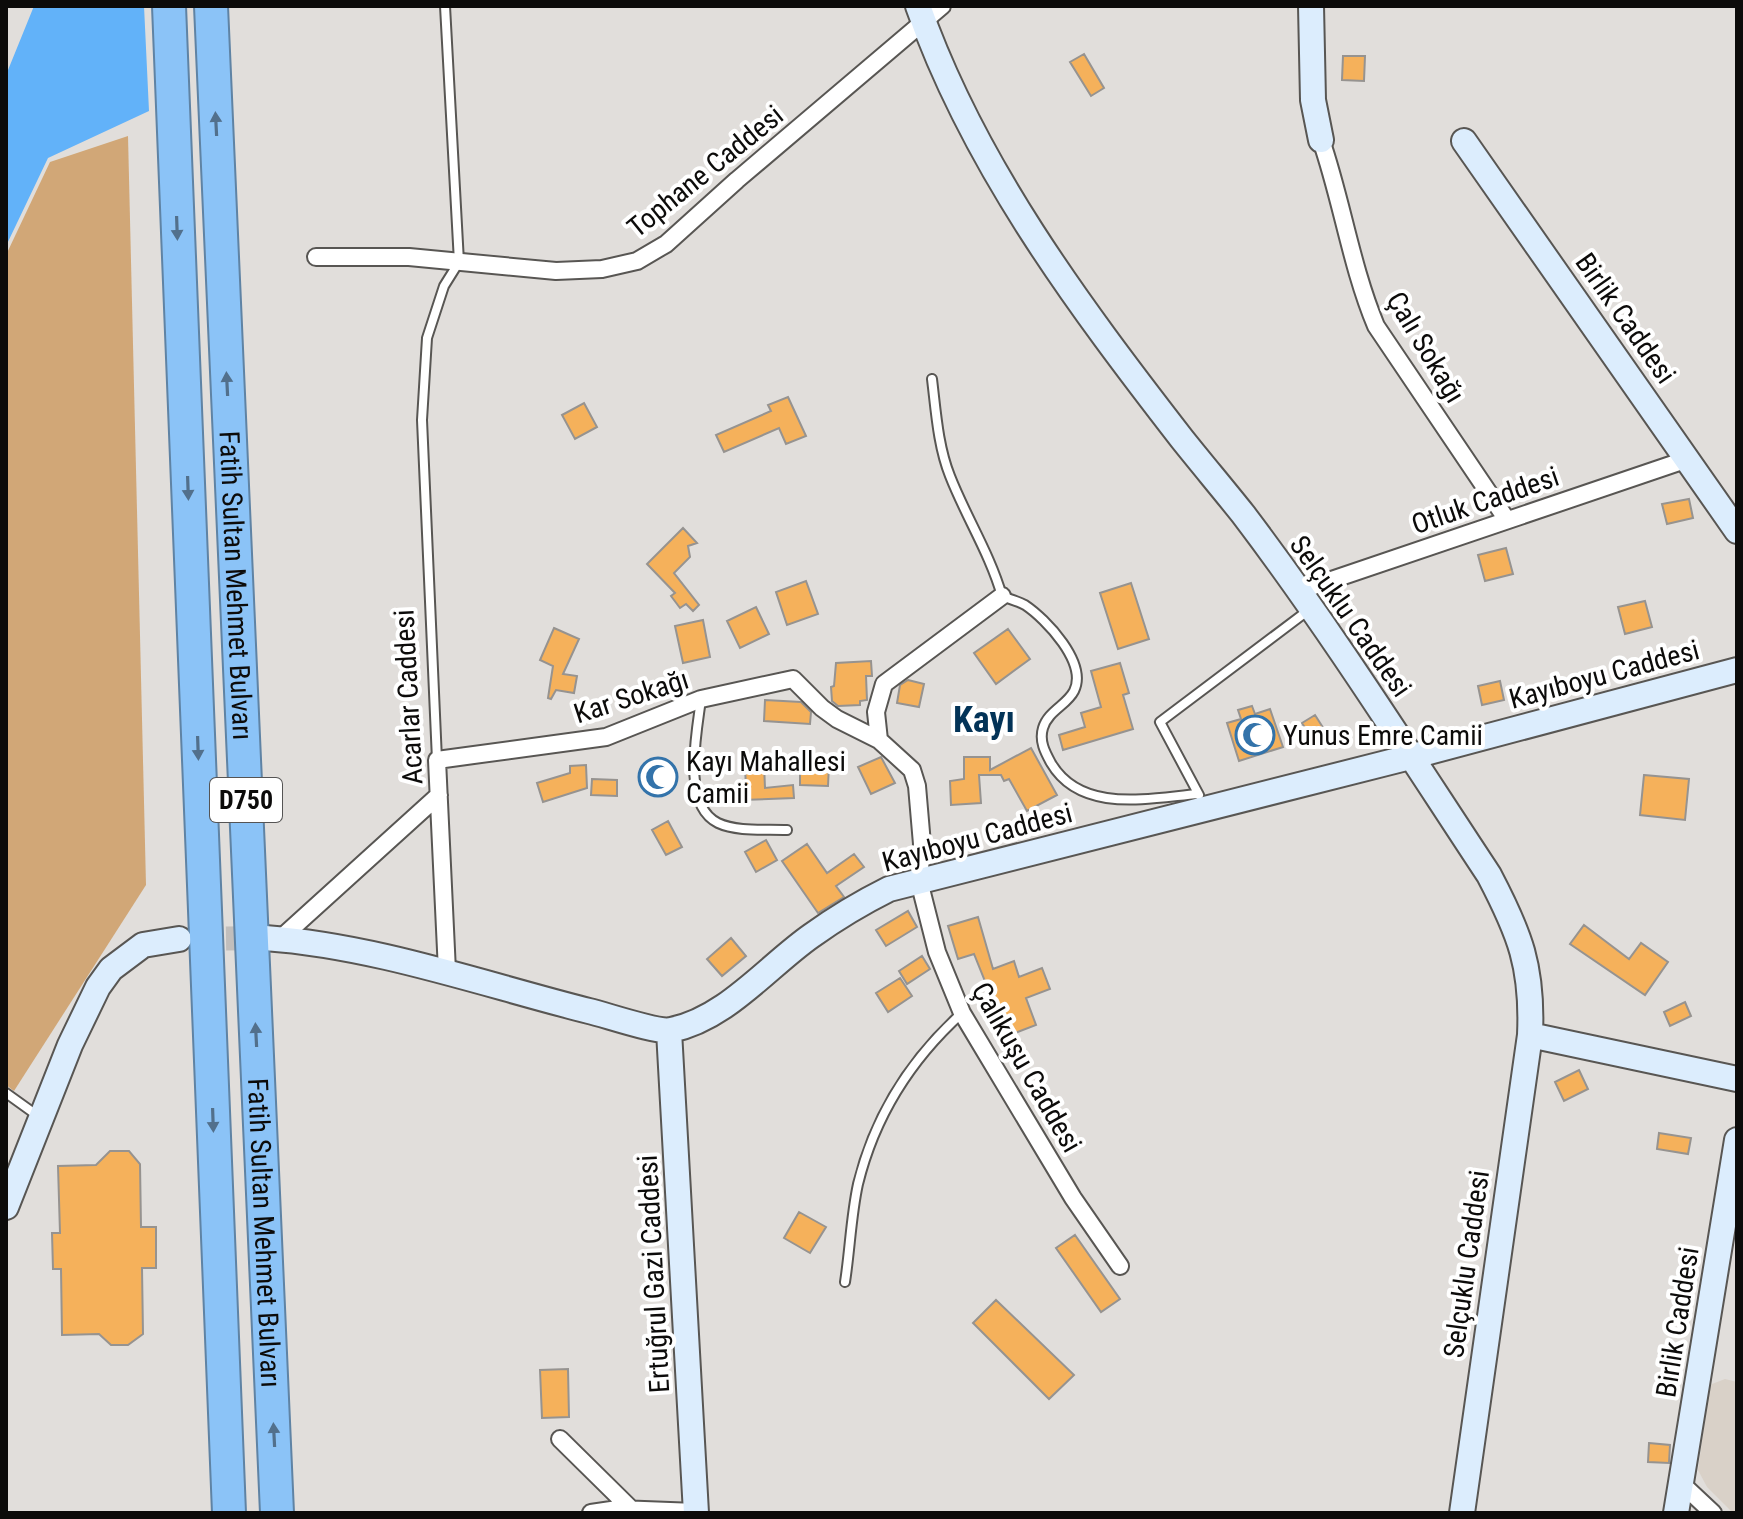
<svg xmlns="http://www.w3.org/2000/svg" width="1743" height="1519" font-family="'Roboto Condensed',sans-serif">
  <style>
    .built { fill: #d9d1c8 }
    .green { fill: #d1a777 }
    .water { fill: #62b2f9 }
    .building { fill: #f5b15b; stroke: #969390; stroke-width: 2 }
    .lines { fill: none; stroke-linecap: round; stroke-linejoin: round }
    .secondary-tunnel { stroke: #c1bebc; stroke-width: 24; stroke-dasharray: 24 12; stroke-linecap: butt }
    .lane-casing { stroke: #585653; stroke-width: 12 }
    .street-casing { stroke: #585653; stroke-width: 20 }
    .secondary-casing { stroke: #585653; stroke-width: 28 }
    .highway-casing { stroke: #5f83a4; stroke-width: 36 }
    .lane { stroke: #fff; stroke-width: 8 }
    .street { stroke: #fff; stroke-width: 16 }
    .secondary { stroke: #dcedfd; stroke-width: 24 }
    .highway { stroke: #8bc3f7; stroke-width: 32 }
    .oneway { fill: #52708c }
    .labels { text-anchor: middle; stroke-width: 8; stroke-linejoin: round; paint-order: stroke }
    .shield { fill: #fff; stroke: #555454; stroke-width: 2 }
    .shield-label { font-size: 26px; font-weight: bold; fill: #0c0b0a }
    .street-label { font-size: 28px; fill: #0c0b0a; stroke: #fff }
    .poi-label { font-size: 28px; fill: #0c0b0a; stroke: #fff; text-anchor: start }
    .district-label { font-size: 36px; font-weight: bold; fill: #033357; stroke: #fff }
  </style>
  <rect width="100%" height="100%" fill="#e1dedb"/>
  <path class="built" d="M1725,1379L1737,1382V1513H1733L1707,1487L1698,1470L1709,1389L1712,1384Z"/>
  <path class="green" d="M128,136L146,885L14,1091L6,1085V255L50,162Z"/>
  <path class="water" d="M34,6H144L149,111L48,158L6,246V75Z"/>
  <path class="building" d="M1084,54L1104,88L1091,96L1070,62Z
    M1343,56H1365L1364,81L1342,80Z
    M788,397L806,436L786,444L779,428L724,452L716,435L771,411L768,405Z
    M584,403L597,427L575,439L562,415Z
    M1689,499L1693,518L1667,524L1662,504Z
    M683,528L697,543L688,546L690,557L674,573L699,605L693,611L686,604L680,608L671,596L675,593L647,564Z
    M1506,548L1513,574L1485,581L1478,555Z
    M806,581L818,614L787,625L776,592Z
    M1131,583L1149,639L1118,649L1100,593Z
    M1645,601L1652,627L1625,634L1618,607Z
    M756,607L769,634L740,648L727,621Z
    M703,620L710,657L683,663L675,626Z
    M554,628L579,639L563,674L577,676L574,693L556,690L551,699L548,698L553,666L540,660Z
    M1008,629L1030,659L996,684L974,653Z
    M871,661L872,676H866L867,700L860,701V705L838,706L832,701L831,687L834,686L836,663Z
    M1120,663L1129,693L1123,695L1133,729L1063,750L1059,735L1085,727L1081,713L1101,707L1091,671Z
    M908,680L924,684L919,707L897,703L900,685Z
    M1500,681L1504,700L1482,705L1478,686Z
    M765,700L801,702L811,712L810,724L764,721Z
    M1252,706L1255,714L1270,709L1283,747L1239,761L1227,723L1241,719L1238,710Z
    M1315,715L1329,737L1316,745L1302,723Z
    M1031,748L1057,795L1027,811L1009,779L1004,781L1001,775H979L981,803L951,805L950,781L964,779V757H990V770Z
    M881,757L895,783L871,794L858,767Z
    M646,763L670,764V790L645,789Z
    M764,764L765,788L793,785L794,798L742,800V790L746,789L745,765Z
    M800,764L829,765L828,786L800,785Z
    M586,765L587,788L543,802L537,783L570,773V766Z
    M1644,775L1689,779L1685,820L1640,815Z
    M592,779L617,780V796L591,795Z
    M668,821L682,847L666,855L652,830Z
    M766,840L777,860L756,872L745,852Z
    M807,844L827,873L854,854L864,867L836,886L844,897L818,913L782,861Z
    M908,911L917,927L886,946L876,930Z
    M978,917L993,969L1014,961L1019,977L1042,968L1050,989L1026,998L1036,1025L1007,1036L974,954L958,959L948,926Z
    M1584,925L1629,959L1641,943L1668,962L1645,995L1570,944Z
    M731,938L746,956L722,976L707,959Z
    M922,956L930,969L907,984L899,971Z
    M900,978L912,996L888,1012L876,993Z
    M1685,1002L1691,1016L1670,1026L1664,1012Z
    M1579,1070L1588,1089L1564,1101L1555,1082Z
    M1659,1133L1691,1138L1688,1154L1657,1149Z
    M110,1151H129L140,1164L141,1227H156V1268H142L143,1334L128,1345H111L99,1334L62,1335L61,1269H53L52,1233H60L58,1166L96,1165Z
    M799,1212L826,1227L810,1253L784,1238Z
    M1075,1235L1120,1299L1101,1312L1056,1248Z
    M996,1300L1074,1375L1049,1399L973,1323Z
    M568,1369L569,1417L542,1418L540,1370Z
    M1649,1443L1670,1445L1669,1463L1648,1462Z"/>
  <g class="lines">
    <path class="secondary-tunnel" d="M190,939L265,938"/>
    <defs>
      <path id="lane" d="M932,379C936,412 938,446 950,476C966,517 990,554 1002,596C1009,599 1018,601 1025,605C1046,619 1088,663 1074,691C1067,705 1048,711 1043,728C1039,741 1045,752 1051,763C1081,814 1149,798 1198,794
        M701,699C697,732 681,805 718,823C737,832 766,829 787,830
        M437,760L422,420L427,338L444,286L459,262L445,6
        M1199,795L1160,722L1310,609
        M6,1093L38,1116
        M845,1282C850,1250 851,1216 858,1184C875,1115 910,1060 962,1013"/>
      <path id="street" d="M1321,140C1342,201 1351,266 1376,326L1507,520
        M316,257H409L556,271L602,269L637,261L666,244L737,180L942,6
        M1299,591L1688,459
        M879,740L876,712L884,684L1002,596
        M280,939L439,795
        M447,971L437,760L606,737L701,699L793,679L822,708L837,719L879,740L912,770L917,786L922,844L919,881L937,952L962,1013L1073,1198L1120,1266
        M560,1439L631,1509
        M1681,1483L1713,1513
        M591,1513L618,1509L696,1512"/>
      <path id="secondary" d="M918,6C974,166 1079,306 1182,439C1202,464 1223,489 1243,514C1331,630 1409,754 1489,875C1520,934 1533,967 1530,1035L1462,1513
        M1311,6L1313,100L1321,140
        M1464,141L1737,531
        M265,938C376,946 482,984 589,1011C606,1015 658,1033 671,1030C726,1019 767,967 811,936C836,918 861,903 889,889L1410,757L1737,670
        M669,1031L696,1513
        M1530,1035L1737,1079
        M6,1207L70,1045L98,987L111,969L143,945L179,939
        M1676,1513L1737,1140"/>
      <g id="highway">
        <path d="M169,6L229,1513"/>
        <path id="s1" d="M211,6L277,1513"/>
      </g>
    </defs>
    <use href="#lane" class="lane-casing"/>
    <use href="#street" class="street-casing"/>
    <use href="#secondary" class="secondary-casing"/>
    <use href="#highway" class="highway-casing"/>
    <use href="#lane" class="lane"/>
    <use href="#street" class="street"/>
    <use href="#secondary" class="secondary"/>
    <use href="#highway" class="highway"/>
  </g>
  <defs><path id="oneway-solid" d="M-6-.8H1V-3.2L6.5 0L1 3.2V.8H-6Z" transform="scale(2)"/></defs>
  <g class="oneway">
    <use href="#oneway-solid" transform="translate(216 124) rotate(-93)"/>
    <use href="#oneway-solid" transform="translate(177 228) rotate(88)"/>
    <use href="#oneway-solid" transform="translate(227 384) rotate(-93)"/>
    <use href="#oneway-solid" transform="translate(188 488) rotate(88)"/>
    <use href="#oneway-solid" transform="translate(198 748) rotate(88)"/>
    <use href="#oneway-solid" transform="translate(256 1035) rotate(-93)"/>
    <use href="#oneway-solid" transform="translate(213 1120) rotate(88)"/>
    <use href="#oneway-solid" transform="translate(274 1435) rotate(-93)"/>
  </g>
  <defs>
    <symbol id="mosque-ring" viewBox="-11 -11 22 22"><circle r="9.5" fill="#fff" stroke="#3373aa" stroke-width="1.5"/><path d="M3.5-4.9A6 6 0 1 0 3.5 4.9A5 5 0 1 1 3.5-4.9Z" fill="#3373aa"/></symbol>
  </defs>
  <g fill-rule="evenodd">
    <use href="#mosque-ring" x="1233" y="713" width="44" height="44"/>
    <use href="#mosque-ring" x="636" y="755" width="44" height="44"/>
  </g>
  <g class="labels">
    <rect class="shield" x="210" y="778" width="72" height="44" rx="6"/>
    <g class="shield-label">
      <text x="246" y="809">D750</text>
    </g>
    <g class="street-label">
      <text transform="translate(705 171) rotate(-39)" y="10">Tophane Caddesi</text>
      <text transform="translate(1626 318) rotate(55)" y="10">Birlik Caddesi</text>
      <text transform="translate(1426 347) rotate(59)" y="10">Çalı Sokağı</text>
      <text transform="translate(1485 500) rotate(-19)" y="10">Otluk Caddesi</text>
      <text dy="10" stroke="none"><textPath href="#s1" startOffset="580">Fatih Sultan Mehmet Bulvarı</textPath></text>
      <text transform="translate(1351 616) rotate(55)" y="10">Selçuklu Caddesi</text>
      <text transform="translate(1604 674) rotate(-15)" y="10">Kayıboyu Caddesi</text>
      <text transform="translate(631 696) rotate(-18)" y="10">Kar Sokağı</text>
      <text transform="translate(408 697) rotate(-93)" y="10">Acarlar Caddesi</text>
      <text transform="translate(977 837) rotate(-15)" y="10">Kayıboyu Caddesi</text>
      <text transform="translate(1027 1067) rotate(60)" y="10">Çalıkuşu Caddesi</text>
      <text dy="10" stroke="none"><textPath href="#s1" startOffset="1228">Fatih Sultan Mehmet Bulvarı</textPath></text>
      <text transform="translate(1466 1264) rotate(-82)" y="10">Selçuklu Caddesi</text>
      <text transform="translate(653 1274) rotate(-93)" y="10">Ertuğrul Gazi Caddesi</text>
      <text transform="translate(1677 1322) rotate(-81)" y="10">Birlik Caddesi</text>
    </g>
    <g class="poi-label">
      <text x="1283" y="745">Yunus Emre Camii</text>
      <text x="686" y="771">Kayı Mahallesi<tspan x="686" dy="32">Camii</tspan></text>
    </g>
    <g class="district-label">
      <text x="984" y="732">Kayı</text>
    </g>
  </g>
  <rect width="1743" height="1519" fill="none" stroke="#0c0b0a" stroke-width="16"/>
</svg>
